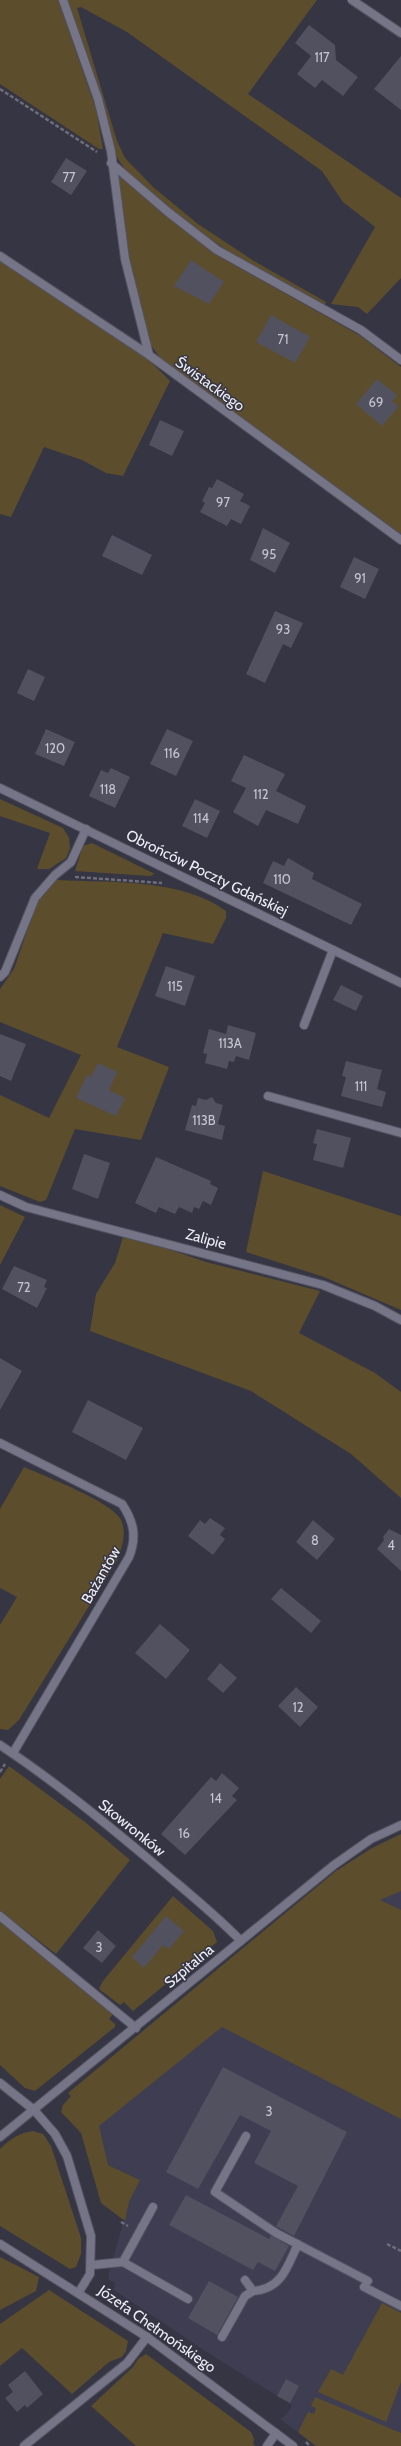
<svg xmlns="http://www.w3.org/2000/svg" width="401" height="2446" font-family="Cabin,sans-serif">
  <style>
    .built { fill: #3e3d51 }
    .green { fill: #5c4e2c }
    .building { fill: #525160 }
    .lines { fill: none; stroke-linecap: round; stroke-linejoin: round }
    .service-casing { stroke: #535260; stroke-width: 10 }
    .minor-casing { stroke: #535260; stroke-width: 10 }
    .tertiary-casing { stroke: #535260; stroke-width: 10 }
    .path { stroke: #6e6d7a; stroke-width: 2.5; stroke-dasharray: 4 2; stroke-linecap: butt }
    .service { stroke: #767487; stroke-width: 8 }
    .minor { stroke: #767487; stroke-width: 8 }
    .tertiary { stroke: #767487; stroke-width: 8 }
    .labels { text-anchor: middle; stroke-width: 3; stroke-linejoin: round; paint-order: stroke }
    .number-label { font-size: 13px; fill: #c6c6d0 }
    .street-label { font-size: 15px; fill: #ededf6; stroke: #363543 }
  </style>
  <rect width="100%" height="100%" fill="#363543"/>
  <path class="built" d="M401,1883V2446H316L280,2419L287,2414L292,2405L205,2351L114,2290L115,2283L108,2279L109,2273L129,2202L140,2180L108,2165L98,2126Z"/>
  <path class="green" d="M0,0H58L96,109L103,149H99L0,84Z
    M67,0H317L248,94L401,198V278L367,314L358,307L331,304L375,227L343,202L322,171L127,32L81,7L77,8L117,141L125,158L153,187L198,224L254,261L326,302L324,306C261,272 198,237 146,188C135,178 124,170 117,157L91,68Z
    M117,174L193,237L220,257L359,335L401,367V534L176,372L162,360L150,344L132,275Z
    M0,260L143,354L170,381L123,476L106,473L82,460L44,447L11,517L0,514Z
    M0,799L63,828L69,838L70,849L66,858L49,869H37L50,833L0,816Z
    M92,843L155,874L150,876L75,871L83,846Z
    M58,880C112,883 181,878 226,911V918L213,944L163,933L117,1047L169,1067L141,1140L75,1129L46,1200L40,1202L0,1186V1095L49,1118L81,1055L0,1022V989L14,969L37,902L53,881Z
    M263,1171L401,1216V1310L324,1277L246,1252Z
    M0,1205L25,1217L0,1265Z
    M124,1234L206,1262L320,1291L299,1333L375,1373L401,1392V1498L351,1454L251,1391L90,1331L96,1294L115,1263Z
    M24,1467C44,1476 113,1502 121,1520C127,1534 122,1545 118,1559L19,1720L8,1730L0,1729V1625L17,1597L0,1588V1509Z
    M9,1766L85,1822L130,1860L56,1954L0,1911V1779Z
    M401,1834V1891L380,1900L401,1910V2119L222,2027L99,2126L108,2165L140,2180L129,2202L125,2221L101,2203L81,2133L61,2112L63,2105L71,2096L68,2093L336,1871L372,1848Z
    M173,1896L213,1931L217,1942L133,2011L124,2002L120,2005L99,1989L103,1981Z
    M0,1922L113,2014L109,2019L115,2024V2027L35,2091L25,2088L0,2065Z
    M33,2131L43,2134L51,2146L81,2238V2254L76,2267L70,2269L0,2226V2149C10,2139 19,2133 33,2131Z
    M0,2257L39,2277L36,2291L0,2310Z
    M49,2290L128,2341L126,2351L122,2357L109,2362L72,2394L22,2348L0,2366V2324Z
    M382,2303L401,2313V2382L386,2422L318,2392L331,2369L343,2375Z
    M146,2354L251,2432L254,2439L253,2444L255,2446H136L91,2406L133,2367L138,2359Z
    M315,2397L401,2433V2446H316L299,2433V2430L308,2412L314,2414L316,2408L311,2406Z"/>
  <path class="building" d="M309,25L335,45L336,60L358,77L343,96L322,80L315,88L297,74L311,56L295,43Z
    M401,56V110L374,89Z
    M66,158L87,171L71,195L51,182Z
    M191,260L224,282L209,304L174,286Z
    M271,315L310,337L295,363L256,342Z
    M377,379L397,395L392,401L399,406L382,426L356,404Z
    M160,420L184,431L172,456L149,445Z
    M217,479L244,494L240,501L250,506L241,524L231,519L227,526L200,512L205,503L202,501L209,487L212,488Z
    M263,528L290,543L275,573L250,560Z
    M112,535L152,555L142,575L102,556Z
    M354,557L379,569L365,599L340,587Z
    M275,611L303,623L291,648L283,644L265,683L246,674Z
    M28,669L45,677L34,701L17,693Z
    M46,729L75,742L64,766L35,754Z
    M167,729L193,741L176,776L150,764Z
    M244,755L285,774L276,791L306,806L298,824L266,810L258,826L233,812L246,788L231,781Z
    M111,768L130,777L115,808L89,796L101,770L108,773Z
    M195,799L220,811L207,838L182,826Z
    M288,858L314,873L312,879L362,904L351,925L263,883L273,861L284,866Z
    M166,966L195,976L185,1006L155,996Z
    M341,985L363,996L356,1011L333,1000Z
    M228,1025L256,1033L249,1060L236,1056L234,1062L229,1061L227,1069L205,1063L207,1054L203,1053L209,1029L226,1034Z
    M0,1034L26,1044L11,1081L0,1076Z
    M346,1061L382,1070L377,1089L386,1092L382,1107L341,1096L346,1077L342,1076Z
    M98,1063L117,1072L109,1090L125,1098L116,1116L76,1098L87,1075L91,1077Z
    M212,1097L216,1103L223,1105L218,1124L225,1126L222,1140L185,1130L192,1105L196,1106L198,1098L206,1100Z
    M317,1129L351,1138L343,1168L313,1160L317,1144L313,1143Z
    M84,1154L110,1163L98,1199L72,1189Z
    M156,1157L211,1181L210,1184L218,1188L211,1205L203,1201L199,1209L194,1207L192,1213L179,1207L175,1214L159,1207L156,1213L135,1203Z
    M14,1266L47,1280L44,1287L47,1288L37,1308L2,1289Z
    M0,1358L22,1371L0,1410Z
    M88,1400L143,1428L126,1460L72,1432Z
    M210,1518L225,1528L220,1535L225,1539L213,1555L188,1536L200,1520L205,1524Z
    M313,1520L335,1539L317,1560L296,1542Z
    M389,1529L401,1535V1571L377,1549L384,1540L383,1537Z
    M281,1588L321,1621L311,1633L271,1599Z
    M160,1624L190,1650L166,1679L135,1653Z
    M220,1663L237,1678L223,1693L207,1679Z
    M296,1687L318,1707L300,1727L278,1706Z
    M222,1773L239,1788L232,1796L237,1800L185,1855L161,1834L211,1777L216,1781Z
    M166,1916L184,1931L169,1949L163,1945L144,1968L132,1957Z
    M98,1930L116,1946L102,1963L83,1948Z
    M223,2067L347,2132L294,2236L276,2226L298,2186L254,2163L271,2131L240,2115L198,2189L166,2172Z
    M186,2195L269,2239L271,2236L289,2246L275,2271L258,2262L253,2270L169,2225Z
    M209,2281L238,2297L217,2335L188,2318Z
    M25,2371L43,2394L27,2408L25,2405L17,2412L5,2398L13,2392L8,2385Z
    M286,2379L299,2386L290,2403L277,2396Z"/>
  <g class="lines">
    <defs>
      <path id="service" d="M304,1025L333,950
        M268,1096L401,1133
        M0,1916L136,2028
        M34,2110L55,2134L67,2156L91,2236L90,2274L79,2292
        M246,2136L215,2192L276,2233L368,2281
        M123,2262L153,2207
        M92,2265L123,2262L188,2299
        M245,2280L253,2291C282,2289 287,2267 298,2244
        M364,2287L401,2306
        M222,2337L245,2296L253,2291
        M24,2446L127,2363L147,2337
        M267,2446L276,2433"/>
      <path id="minor" d="M63,0L98,99L111,151L125,259L149,355
        M352,0L401,33
        M111,163L168,212L217,250L361,330L401,360
        M0,256L149,355L401,540
        M0,977L5,972L35,898L55,875L71,862L86,829
        M0,1195L26,1207L323,1285L375,1306L401,1320
        M0,1443L122,1504C134,1522 137,1537 129,1557L13,1753
        M0,1745C53,1780 103,1821 152,1862C182,1888 213,1912 241,1941
        M0,2083L34,2110
        M0,2137L334,1865L371,1839L401,1825"/>
      <path id="tertiary" d="M0,788L401,983
        M0,2244L147,2337L293,2446"/>
    </defs>
    <use href="#service" class="service-casing"/>
    <use href="#minor" class="minor-casing"/>
    <use href="#tertiary" class="tertiary-casing"/>
    <path class="path" d="M0,89L97,152
      M75,877L162,883
      M0,1772L5,1764
      M121,2222L128,2226
      M387,2244L401,2251
      M306,2442L310,2446"/>
    <use href="#service" class="service"/>
    <use href="#minor" class="minor"/>
    <use href="#tertiary" class="tertiary"/>
  </g>
  <g class="labels">
    <g class="number-label">
      <text x="322" y="62">117</text>
      <text x="69" y="182">77</text>
      <text x="283" y="344">71</text>
      <text x="376" y="407">69</text>
      <text x="223" y="507">97</text>
      <text x="269" y="559">95</text>
      <text x="360" y="583">91</text>
      <text x="283" y="634">93</text>
      <text x="55" y="753">120</text>
      <text x="172" y="758">116</text>
      <text x="108" y="794">118</text>
      <text x="261" y="799">112</text>
      <text x="201" y="823">114</text>
      <text x="282" y="884">110</text>
      <text x="175" y="991">115</text>
      <text x="230" y="1048">113A</text>
      <text x="361" y="1091">111</text>
      <text x="204" y="1125">113B</text>
      <text x="24" y="1292">72</text>
      <text x="315" y="1545">8</text>
      <text x="391" y="1550">4</text>
      <text x="298" y="1712">12</text>
      <text x="216" y="1803">14</text>
      <text x="184" y="1838">16</text>
      <text x="99" y="1952">3</text>
      <text x="269" y="2116">3</text>
    </g>
    <g class="street-label">
      <text transform="translate(210 384) rotate(36)" y="5">Świstackiego</text>
      <text transform="translate(207 873) rotate(26)" y="5">Obrońców Poczty Gdańskiej</text>
      <text transform="translate(206 1239) rotate(15)" y="5">Zalipie</text>
      <text transform="translate(101 1575) rotate(-60)" y="5">Bażantów</text>
      <text transform="translate(132 1828) rotate(39)" y="5">Skowronków</text>
      <text transform="translate(189 1966) rotate(-40)" y="5">Szpitalna</text>
      <text transform="translate(157 2329) rotate(35)" y="5">Józefa Chełmońskiego</text>
    </g>
  </g>
</svg>
